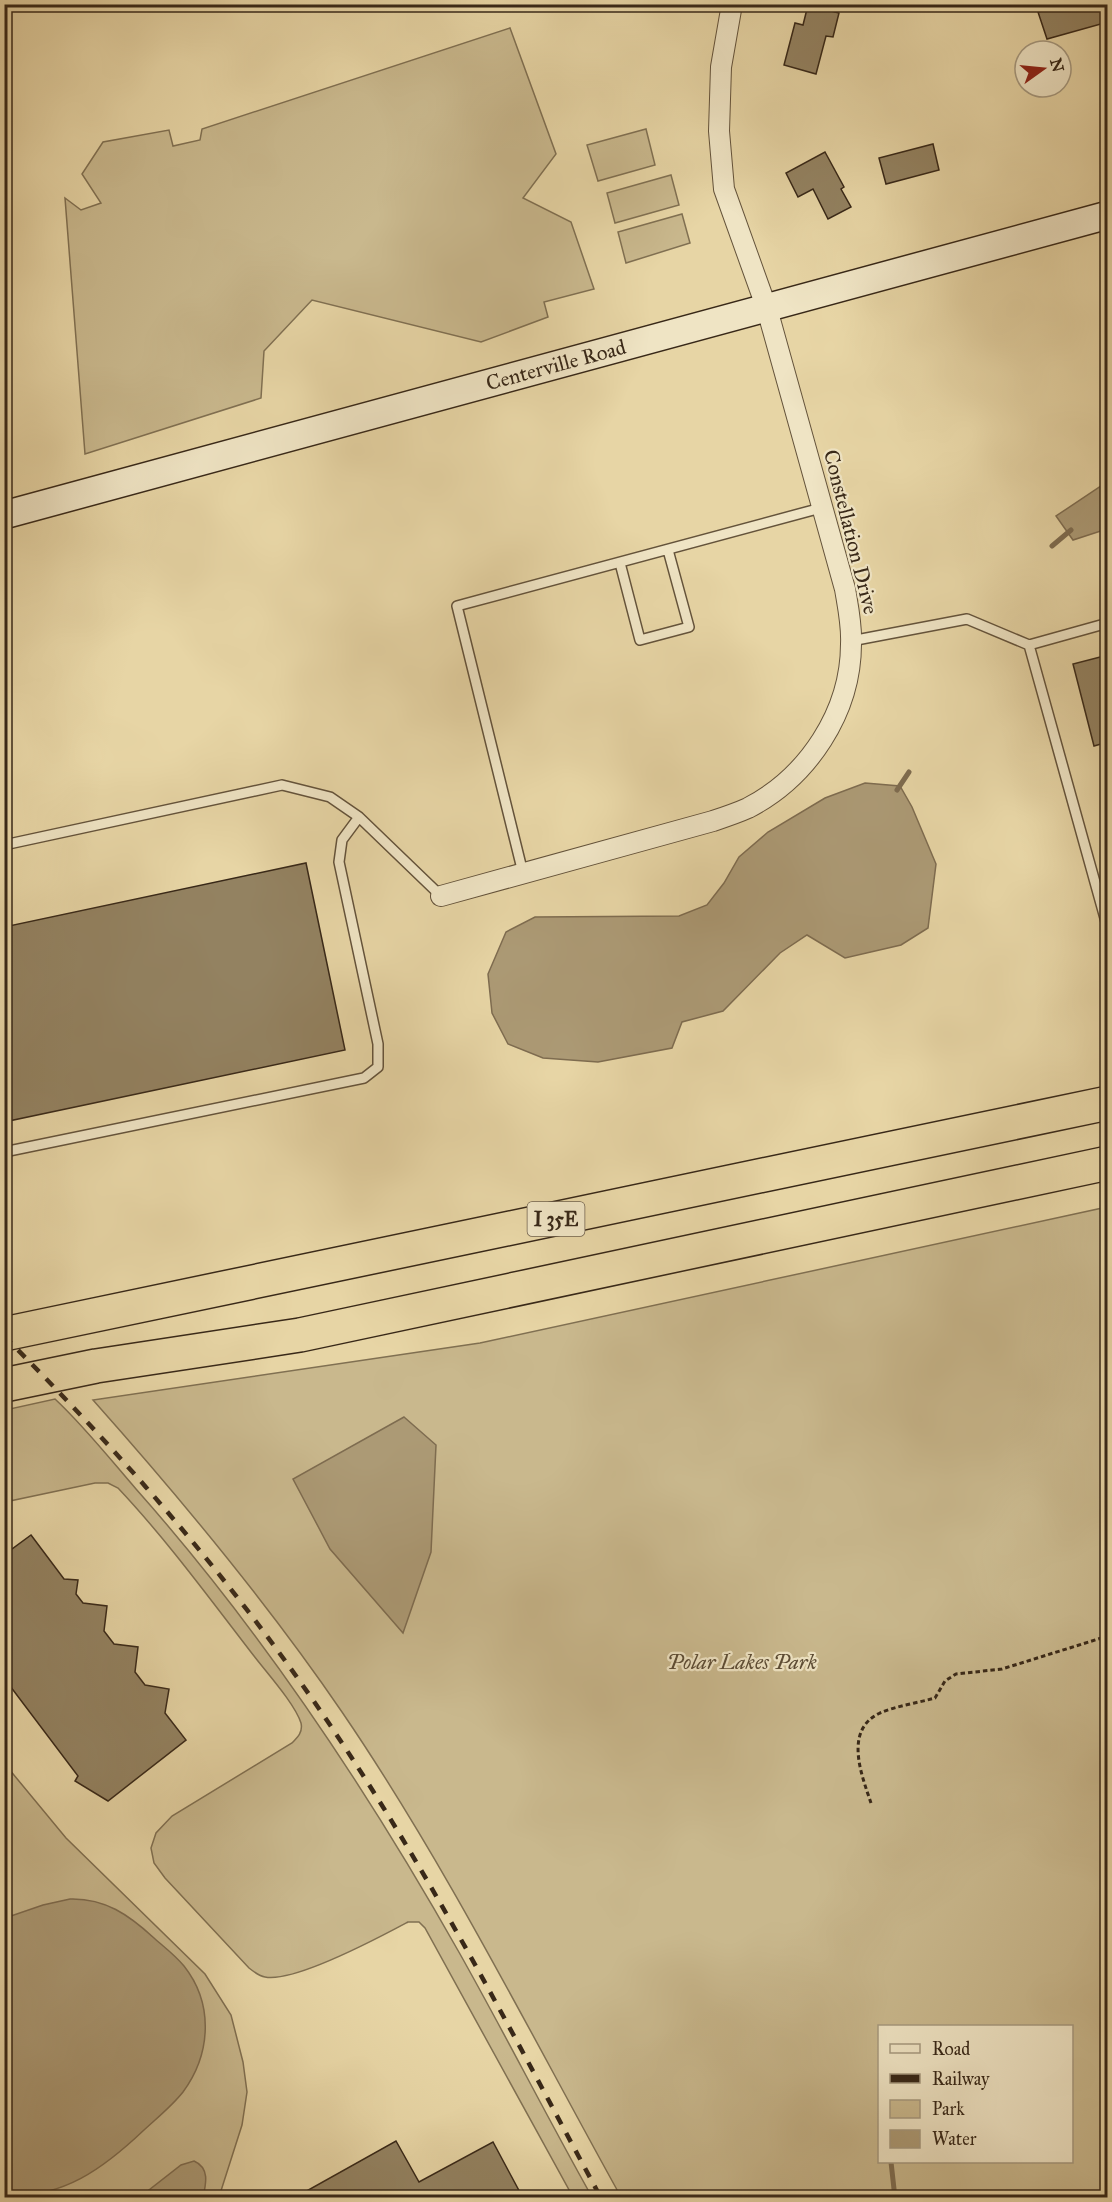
<svg xmlns="http://www.w3.org/2000/svg" width="1112" height="2202" font-family="'IM FELL Great Primer',serif">
  <style>
    .green { fill: #c9b88d; stroke: #807052; stroke-width: 1.5; fill-rule: evenodd }
    .water { fill: #ac9a75; stroke: #7e6c50; stroke-width: 1.5 }
    .lines { fill: none; stroke-linecap: round; stroke-linejoin: round }
    .stream { stroke: #7e6c50; stroke-width: 5 }
    .building { fill: #938261; stroke: #382818; stroke-width: 1.5 }
    .service-casing { stroke: #64533b; stroke-width: 12 }
    .minor-casing { stroke: #64533b; stroke-width: 22 }
    .secondary-casing { stroke: #382818; stroke-width: 30 }
    .motorway-casing { stroke: #382818; stroke-width: 36 }
    .path { stroke: #382818; stroke-width: 3; stroke-dasharray: 4.5 3; stroke-linecap: butt }
    .service { stroke: #efe4c4; stroke-width: 9 }
    .minor { stroke: #efe4c4; stroke-width: 20 }
    .secondary { stroke: #efe4c4; stroke-width: 27 }
    .motorway { stroke: #e7d5a5; stroke-width: 33 }
    .rail { stroke: #382818; stroke-width: 4.5; stroke-dasharray: 10 10; stroke-linecap: butt }
    .labels { text-anchor: middle; stroke-width: 4.5; stroke-linejoin: round; paint-order: stroke }
    .shield { fill: #efe4c4; stroke: #6f604c; stroke-width: 1.5 }
    .shield-label { font-size: 20px; font-weight: bold; fill: #382818 }
    .street-label { font-size: 21px; fill: #382818; stroke: #efe4c4 }
    .park-label { font-size: 21px; font-style: italic; fill: #5c4c35; stroke: #efe4c4 }
  </style>
  <rect width="100%" height="100%" fill="#e7d5a5"/>
  <filter id="stains"><feTurbulence type="fractalNoise" baseFrequency=".00333" numOctaves="4"/><feColorMatrix values="0 0 0 0 .2 0 0 0 0 .09 0 0 0 0 .02 0 0 0 .5 -.17"/></filter>
  <radialGradient id="worn" r=".72"><stop offset=".6" stop-color="#630" stop-opacity="0"/><stop offset="1" stop-color="#630" stop-opacity=".3"/></radialGradient>
  <path class="green" d="M510,28L556,154L523,198L571,222L594,289L544,302L548,317L481,342L312,300L264,351L261,398L85,454L65,198L81,210L101,203L82,174L103,142L169,130L173,146L200,140L202,129Z
    M646,129L655,165L598,181L587,145Z
    M671,175L679,205L615,223L607,193Z
    M682,214L690,243L626,263L618,232Z
    M1107,1207V2197H621C531,2035 447,1866 342,1712C267,1602 182,1500 93,1400L480,1343ZM880,2026H1072V2162H880Z
    M55,1399C84,1426 110,1459 136,1489C262,1631 367,1789 460,1954C505,2034 547,2117 592,2197H573L425,1928L419,1922H408C380,1937 295,1983 265,1977C259,1976 254,1972 249,1968L165,1878L154,1863L151,1848L156,1833L172,1816L292,1743C298,1737 303,1732 301,1723C295,1704 267,1673 254,1656C210,1599 167,1540 118,1488L108,1483H95L5,1502V1410Z
    M4,1763L66,1838L205,1974L231,2015L243,2062L247,2092L242,2125L219,2197H5Z"/>
  <path class="water" d="M1107,482V529L1073,540L1056,516Z
    M865,783L900,786L912,807L936,864L928,928L901,945L845,958L807,935L780,953L723,1011L682,1022L672,1048L598,1062L543,1058L508,1044L492,1013L488,974L506,932L535,917L679,916L707,905L724,883L739,857L768,832L825,798Z
    M404,1417L436,1445L431,1552L403,1633L330,1549L293,1479Z
    M70,1899C105,1898 129,1915 154,1938C164,1947 175,1955 184,1966C214,2004 211,2054 183,2092C172,2106 157,2118 144,2130C103,2169 63,2198 5,2196V1918L43,1905Z
    M194,2161C210,2168 206,2184 203,2197H140L181,2165Z"/>
  <g class="lines">
    <path class="stream" d="M1052,546L1071,530
      M897,790L909,772
      M891,2162L895,2198"/>
  </g>
  <path class="building" d="M1065,4H1094V8L1105,6L1108,22L1047,39L1038,12Z
    M808,5L839,13L833,37L826,36L816,74L784,65L795,23L803,25Z
    M933,144L939,170L886,184L879,158Z
    M825,152L844,187L841,189L851,207L828,219L813,189L798,197L786,173Z
    M1108,655V742L1094,746L1073,664Z
    M306,863L345,1050L4,1122V927Z
    M31,1535L64,1579L78,1580L76,1594L83,1603L107,1606L104,1631L114,1644L138,1647L135,1672L145,1685L169,1689L165,1713L186,1740L108,1801L75,1781L78,1776L4,1678V1555Z
    M396,2141L419,2182L493,2142L523,2198H294Z"/>
  <g class="lines">
    <defs>
      <path id="service" d="M620,563L640,640L689,627L668,550
        M851,641L967,619L1029,645L1108,623
        M1029,645L1108,929
        M4,845L282,785L330,797L359,817L441,896
        M523,873L457,606L821,508
        M4,1152L364,1078L378,1067V1044L339,862L342,840L359,817"/>
      <path id="minor" d="M441,896L713,821C725,817 737,813 748,808C808,777 851,712 851,644C852,625 848,607 845,589L767,309L724,189L719,131L721,67L732,4"/>
      <path id="secondary" d="M4,515L1108,215"/>
      <path id="motorway" d="M4,1334L1108,1103
        M4,1385L96,1366L300,1335L1108,1163"/>
    </defs>
    <use href="#service" class="service-casing"/>
    <use href="#minor" class="minor-casing"/>
    <use href="#secondary" class="secondary-casing"/>
    <use href="#motorway" class="motorway-casing"/>
    <path class="path" d="M871,1803C862,1776 843,1730 880,1713C896,1706 917,1703 935,1698L945,1681L956,1674L1002,1669L1108,1636"/>
    <use href="#service" class="service"/>
    <use href="#minor" class="minor"/>
    <use href="#secondary" class="secondary"/>
    <use href="#motorway" class="motorway"/>
    <path class="rail" d="M4,1336C129,1461 244,1594 342,1743C438,1888 518,2044 601,2198"/>
  </g>
  <g class="labels">
    <rect class="shield" x="527.5" y="1202" width="57" height="34" rx="4.5"/>
    <g class="shield-label">
      <text x="556" y="1226">I 35E</text>
    </g>
    <g class="street-label">
      <text transform="translate(556 365) rotate(-15)" y="7">Centerville Road</text>
      <text transform="translate(851 532) rotate(76)" y="7">Constellation Drive</text>
    </g>
    <g class="park-label">
      <text x="742" y="1669">Polar Lakes Park</text>
    </g>
  </g>
  <rect width="1112" height="2202" fill="none" stroke="#e7d5a5" stroke-width="24"/>
  <rect x="6" y="6" width="1100" height="2190" fill="none" stroke="#382818" stroke-width="3"/>
  <rect x="12" y="12" width="1088" height="2178" fill="none" stroke="#382818" stroke-width="1.5"/>
  <rect x="878" y="2025" width="195" height="138" fill="#efe4c4" stroke="#a6997f" stroke-width="1.5"/>
  <rect x="890" y="2044" width="30" height="9" fill="#efe4c4" stroke="#a6997f" stroke-width="1.5"/>
  <text x="932" y="2055" font-size="18" fill="#382818">Road</text>
  <rect x="890" y="2074" width="30" height="9" fill="#382818" stroke="#a6997f" stroke-width="1.5"/>
  <text x="932" y="2085" font-size="18" fill="#382818">Railway</text>
  <rect x="890" y="2100" width="30" height="18" fill="#c9b88d" stroke="#a6997f" stroke-width="1.5"/>
  <text x="932" y="2115" font-size="18" fill="#382818">Park</text>
  <rect x="890" y="2130" width="30" height="18" fill="#ac9a75" stroke="#a6997f" stroke-width="1.5"/>
  <text x="932" y="2145" font-size="18" fill="#382818">Water</text>
  <g transform="translate(1043 69) rotate(75)"><circle r="28" fill="#efe4c4" stroke="#a6997f" stroke-width="1.5"/>
  <path d="M0-4.5L10 22L0 15L-10 22Z" fill="#8f2418"/>
  <text y="-9" font-size="16" font-weight="bold" text-anchor="middle" fill="#382818">N</text>
  </g>
  <rect width="100%" height="100%" filter="url(#stains)"/>
  <rect width="100%" height="100%" fill="url(#worn)"/>
</svg>
